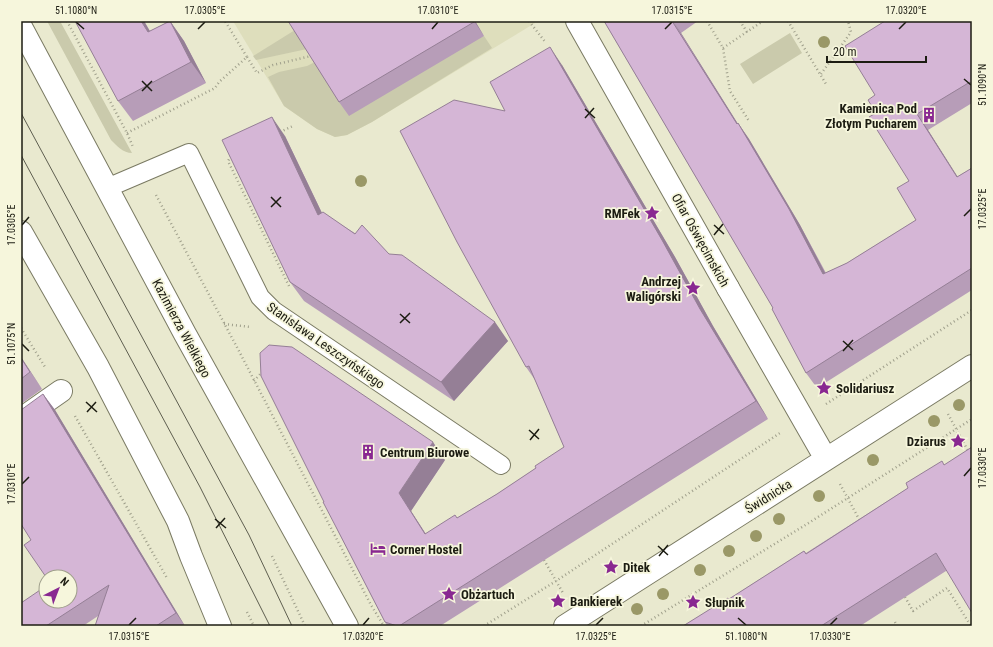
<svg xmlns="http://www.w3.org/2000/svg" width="993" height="647" font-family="'Roboto Condensed',sans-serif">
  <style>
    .built { fill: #dedebc }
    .grass { fill: #cacaac }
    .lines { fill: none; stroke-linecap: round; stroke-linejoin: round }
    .service-casing { stroke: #7a7a63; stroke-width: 20 }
    .pedestrian-casing { stroke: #7a7a63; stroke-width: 24 }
    .minor-casing { stroke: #7a7a63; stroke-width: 24 }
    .secondary-casing { stroke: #7a7a63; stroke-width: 24 }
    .path { stroke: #a0a08c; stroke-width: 2.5; stroke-dasharray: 1 3; stroke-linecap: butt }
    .service { stroke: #fff; stroke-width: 18 }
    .pedestrian { stroke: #fff; stroke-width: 22 }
    .minor { stroke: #fff; stroke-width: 22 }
    .secondary { stroke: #fff; stroke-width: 22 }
    .tram { stroke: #5e5e4f; stroke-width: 1 }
    .tree { fill: #9a9867 }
    .wall { fill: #b79db8 }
    .shaded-wall { fill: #957f96 }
    .building { fill: #d5b6d6; stroke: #957f96 }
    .ticks { fill: none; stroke: #1c1c12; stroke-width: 1.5 }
    .labels { text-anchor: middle; stroke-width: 3.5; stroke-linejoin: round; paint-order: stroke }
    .poi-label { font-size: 13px; font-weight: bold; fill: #1c1c12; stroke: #f6f6dc; text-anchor: start }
    .street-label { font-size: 13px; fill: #1c1c12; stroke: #f6f6dc }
    .neatline { fill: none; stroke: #1c1c12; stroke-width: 1.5 }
    .ticks-label { font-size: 10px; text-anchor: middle; fill: #1c1c12 }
  </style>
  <rect width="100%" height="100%" fill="#e9e9cf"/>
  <path class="built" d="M233,21H534L535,23L372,122L347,135L335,137L317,129L284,106Z"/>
  <path class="grass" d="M47,21H60L132,153C123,153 117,146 111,140Z
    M295,30L307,49L256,60L253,56Z
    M790,33L802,53L753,84L740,64Z
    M484,36L492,48L372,122L347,135L335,137L317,129L284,106L268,77L279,72L307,66L315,62Z"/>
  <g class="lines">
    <defs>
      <path id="service" d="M107,188L189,153L260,297L274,311L501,465"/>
      <path id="pedestrian" d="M728,288L826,459
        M21,419L61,391
        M565,626L972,366"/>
      <path id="minor" d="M577,21L728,288"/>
      <path id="secondary" d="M21,27L185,334L347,626
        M21,232L98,367L178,521L191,556L220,626"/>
    </defs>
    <use href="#service" class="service-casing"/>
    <use href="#pedestrian" class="pedestrian-casing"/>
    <use href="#minor" class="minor-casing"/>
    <use href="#secondary" class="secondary-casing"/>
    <path class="path" d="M67,21L127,133L133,147
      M529,21L546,43
      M707,21L723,48L730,91L749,121
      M740,21L747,32
      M788,21L826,84
      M723,48L763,21
      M247,57L257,73L273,65L311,56
      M821,74L851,32L848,21
      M280,132L293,126
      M127,133L215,88L219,82L247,57L225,21
      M231,156L228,161L289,286
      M156,195L240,353L371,605L384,626
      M224,324L251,327
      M21,328L45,367
      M254,381L262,372
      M826,404L972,310
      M948,414L972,458
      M75,416L167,578
      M840,484L860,521
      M272,556L305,626
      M544,560L563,593
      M905,597L913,611L947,588L971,626
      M247,612L254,626
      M895,622L897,626
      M484,626L556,581L780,433
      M641,626L807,524L972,419"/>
    <use href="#service" class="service"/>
    <use href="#pedestrian" class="pedestrian"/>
    <use href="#minor" class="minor"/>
    <use href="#secondary" class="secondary"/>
    <path class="tram" d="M21,113L249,535L292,626
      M21,155L200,487L270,626"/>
  </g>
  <g class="tree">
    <circle cx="824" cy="42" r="6"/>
    <circle cx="361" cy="181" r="6"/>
    <circle cx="959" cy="405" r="6"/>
    <circle cx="934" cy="421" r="6"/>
    <circle cx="873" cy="460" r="6"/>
    <circle cx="819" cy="496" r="6"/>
    <circle cx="779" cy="519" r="6"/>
    <circle cx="756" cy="536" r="6"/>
    <circle cx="729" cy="551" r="6"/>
    <circle cx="700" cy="570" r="6"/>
    <circle cx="663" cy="594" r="6"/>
    <circle cx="637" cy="609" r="6"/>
  </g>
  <path class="wall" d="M144,21L150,31L170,21L184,41L206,83L133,121L118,101Z
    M288,21H475L484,36L349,116L339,102Z
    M604,21H698L681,33L738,124V123L749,139L800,225L826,273L847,263L916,220L909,181L876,113L875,95L972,21V103L928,130L957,177L972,168V290L817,388L806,373L773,308Z
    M562,65L675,257L713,326L768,419L440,626H387L385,622L336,527L445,460L411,511L426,534L457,518L497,494L536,468L564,447L535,380L526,367L505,111Z
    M285,136L322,213L389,254L508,341L454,401L304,301L290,282Z
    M21,357L42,389L21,404Z
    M43,394L55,410L185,626H95L98,616L83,626H21L70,601L31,540Z
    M942,461L946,571L860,626H683L729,599L804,551L806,553L908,488Z"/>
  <path class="shaded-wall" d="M141,21H144L162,53L148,32Z
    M170,21L184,41L206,83L191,62Z
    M474,21H475L484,36Z
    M673,21L681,33L748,140L737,124Z
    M550,47L562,65L675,257L713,326L768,419L756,401L700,309Z
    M917,114L928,130L968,193L957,177Z
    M272,117L285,136L332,234L318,215Z
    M738,123L749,139L800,225L834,290L823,274Z
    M495,322L508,341L454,401L441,382Z
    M21,357L42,389L21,358Z
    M43,394L55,410L185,626L176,613Z
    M433,442L445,460L411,511L437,552L425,534L399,493Z"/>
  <path class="building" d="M75,21H141L148,32L170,21L191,62L118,101Z
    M288,21H474V22L339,102Z
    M604,21H672L737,124L738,123L789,209L823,274L847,263L916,220L897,188L909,181L869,117L876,113L868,100L875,95L845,46L885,21H972V85L970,82L917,114L957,177L972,168V268L806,373L772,309L773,308Z
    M550,47L662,240L700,309L756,401L399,626H397L385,622L336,527L323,502H324L261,376L260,353L269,345L292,347L433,442L399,493L425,534L455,515L457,518L497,494L536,468L535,466L564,447L529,366L526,367L457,242L400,131L454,100L505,111L490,82Z
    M272,117L318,215L323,212L355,234L362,225L389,254L402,255L495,322L441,382L290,282L222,140Z
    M21,358L30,372L21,379Z
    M43,394L176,613L156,626H95L109,585L46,626H21V603L46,586V601H70V577H46L24,545L31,540L21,524V410Z
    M972,447V613L936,553L821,626H683L728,598L729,599L804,551L806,554L908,488L906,483L942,461L944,465Z"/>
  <path class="ticks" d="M76,22L84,29M198,29L205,22M432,29L438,22M665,29L672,22M899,29L906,22M964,79L971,85M142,81L152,91M142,91L152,81M585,109L595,118M585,118L594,108M271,197L281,207M271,207L281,197M964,216L971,209M22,225L29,217M714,225L724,234M714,235L723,224M400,314L410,323M400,323L410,313M843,341L853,350M22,344L29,351M843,351L853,340M86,402L97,412M87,412L96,402M529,430L539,439M530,440L539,429M964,476L971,468M22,484L29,477M215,519L226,528M216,528L225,518M658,546L668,555M659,556L668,545M738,618L746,625M129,625L136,618M363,625L369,618M596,625L603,618M830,625L837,618"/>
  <defs>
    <symbol id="building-bare" viewBox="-9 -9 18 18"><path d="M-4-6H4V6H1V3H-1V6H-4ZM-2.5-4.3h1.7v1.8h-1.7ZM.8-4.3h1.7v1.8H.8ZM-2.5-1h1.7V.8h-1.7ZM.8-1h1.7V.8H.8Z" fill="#892891" stroke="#f6f6dc" stroke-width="2.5" paint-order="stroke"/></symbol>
    <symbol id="sight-bare" viewBox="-9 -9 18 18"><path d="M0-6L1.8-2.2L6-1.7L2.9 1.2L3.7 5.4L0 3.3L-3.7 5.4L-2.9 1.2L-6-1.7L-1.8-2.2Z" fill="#892891" stroke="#f6f6dc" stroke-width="2.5" paint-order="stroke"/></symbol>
    <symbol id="hotel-bare" viewBox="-9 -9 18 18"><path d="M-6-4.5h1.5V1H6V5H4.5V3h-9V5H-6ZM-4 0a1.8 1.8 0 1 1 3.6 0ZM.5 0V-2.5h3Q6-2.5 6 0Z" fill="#892891" stroke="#f6f6dc" stroke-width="2.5" paint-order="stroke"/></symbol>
  </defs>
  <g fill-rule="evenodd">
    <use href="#building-bare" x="918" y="104" width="22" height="22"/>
    <use href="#sight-bare" x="641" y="202" width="22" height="22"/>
    <use href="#sight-bare" x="682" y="277" width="22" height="22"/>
    <use href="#sight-bare" x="813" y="377" width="22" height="22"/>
    <use href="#sight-bare" x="947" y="430" width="22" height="22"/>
    <use href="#building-bare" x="357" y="441" width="22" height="22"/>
    <use href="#hotel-bare" x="367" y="538" width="22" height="22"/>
    <use href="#sight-bare" x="600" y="556" width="22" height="22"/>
    <use href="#sight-bare" x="438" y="583" width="22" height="22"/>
    <use href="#sight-bare" x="547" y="590" width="22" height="22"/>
    <use href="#sight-bare" x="682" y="591" width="22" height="22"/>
  </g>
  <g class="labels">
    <g class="poi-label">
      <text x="917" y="113" text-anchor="end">Kamienica Pod<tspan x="917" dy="15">Złotym Pucharem</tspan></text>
      <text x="640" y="218" text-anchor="end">RMFek</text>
      <text x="681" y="286" text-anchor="end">Andrzej<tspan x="681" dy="15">Waligórski</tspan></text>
      <text x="836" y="393">Solidariusz</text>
      <text x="946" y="446" text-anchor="end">Dziarus</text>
      <text x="380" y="457">Centrum Biurowe</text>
      <text x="390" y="554">Corner Hostel</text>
      <text x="623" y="572">Ditek</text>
      <text x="461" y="599">Obżartuch</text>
      <text x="570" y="606">Bankierek</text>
      <text x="705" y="607">Słupnik</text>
    </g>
    <g class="street-label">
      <text transform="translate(701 240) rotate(61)" y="5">Ofiar Oświęcimskich</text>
      <text transform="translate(182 328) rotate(62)" y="5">Kazimierza Wielkiego</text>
      <text transform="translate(326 345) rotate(35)" y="5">Stanisława Leszczyńskiego</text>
      <text transform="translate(768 496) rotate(-32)" y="5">Świdnicka</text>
    </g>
  </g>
  <rect width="993" height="647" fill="none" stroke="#f6f6dc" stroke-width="44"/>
  <g transform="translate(58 589) rotate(42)"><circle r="19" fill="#f6f6dc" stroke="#9f9f8b"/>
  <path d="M0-3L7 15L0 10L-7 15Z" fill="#892891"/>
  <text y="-6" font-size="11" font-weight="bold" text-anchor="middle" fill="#1c1c12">N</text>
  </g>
  <path d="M827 56v6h99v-6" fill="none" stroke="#1c1c12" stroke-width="2"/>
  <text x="833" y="56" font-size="12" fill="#1c1c12" stroke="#f6f6dc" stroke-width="3" paint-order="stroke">20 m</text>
  <rect x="22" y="22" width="949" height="603" class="neatline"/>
  <g class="ticks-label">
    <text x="76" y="14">51.1080°N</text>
    <text x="205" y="14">17.0305°E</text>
    <text x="438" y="14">17.0310°E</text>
    <text x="672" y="14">17.0315°E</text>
    <text x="906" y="14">17.0320°E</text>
    <text transform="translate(982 85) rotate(-90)" y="4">51.1090°N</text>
    <text transform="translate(982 209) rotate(-90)" y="4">17.0325°E</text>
    <text transform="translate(11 225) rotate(-90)" y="4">17.0305°E</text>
    <text transform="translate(11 344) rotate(-90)" y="4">51.1075°N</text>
    <text transform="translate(982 468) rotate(-90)" y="4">17.0330°E</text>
    <text transform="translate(11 484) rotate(-90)" y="4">17.0310°E</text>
    <text x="129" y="640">17.0315°E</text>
    <text x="363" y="640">17.0320°E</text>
    <text x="596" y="640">17.0325°E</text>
    <text x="746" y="640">51.1080°N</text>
    <text x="830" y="640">17.0330°E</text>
  </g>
</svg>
